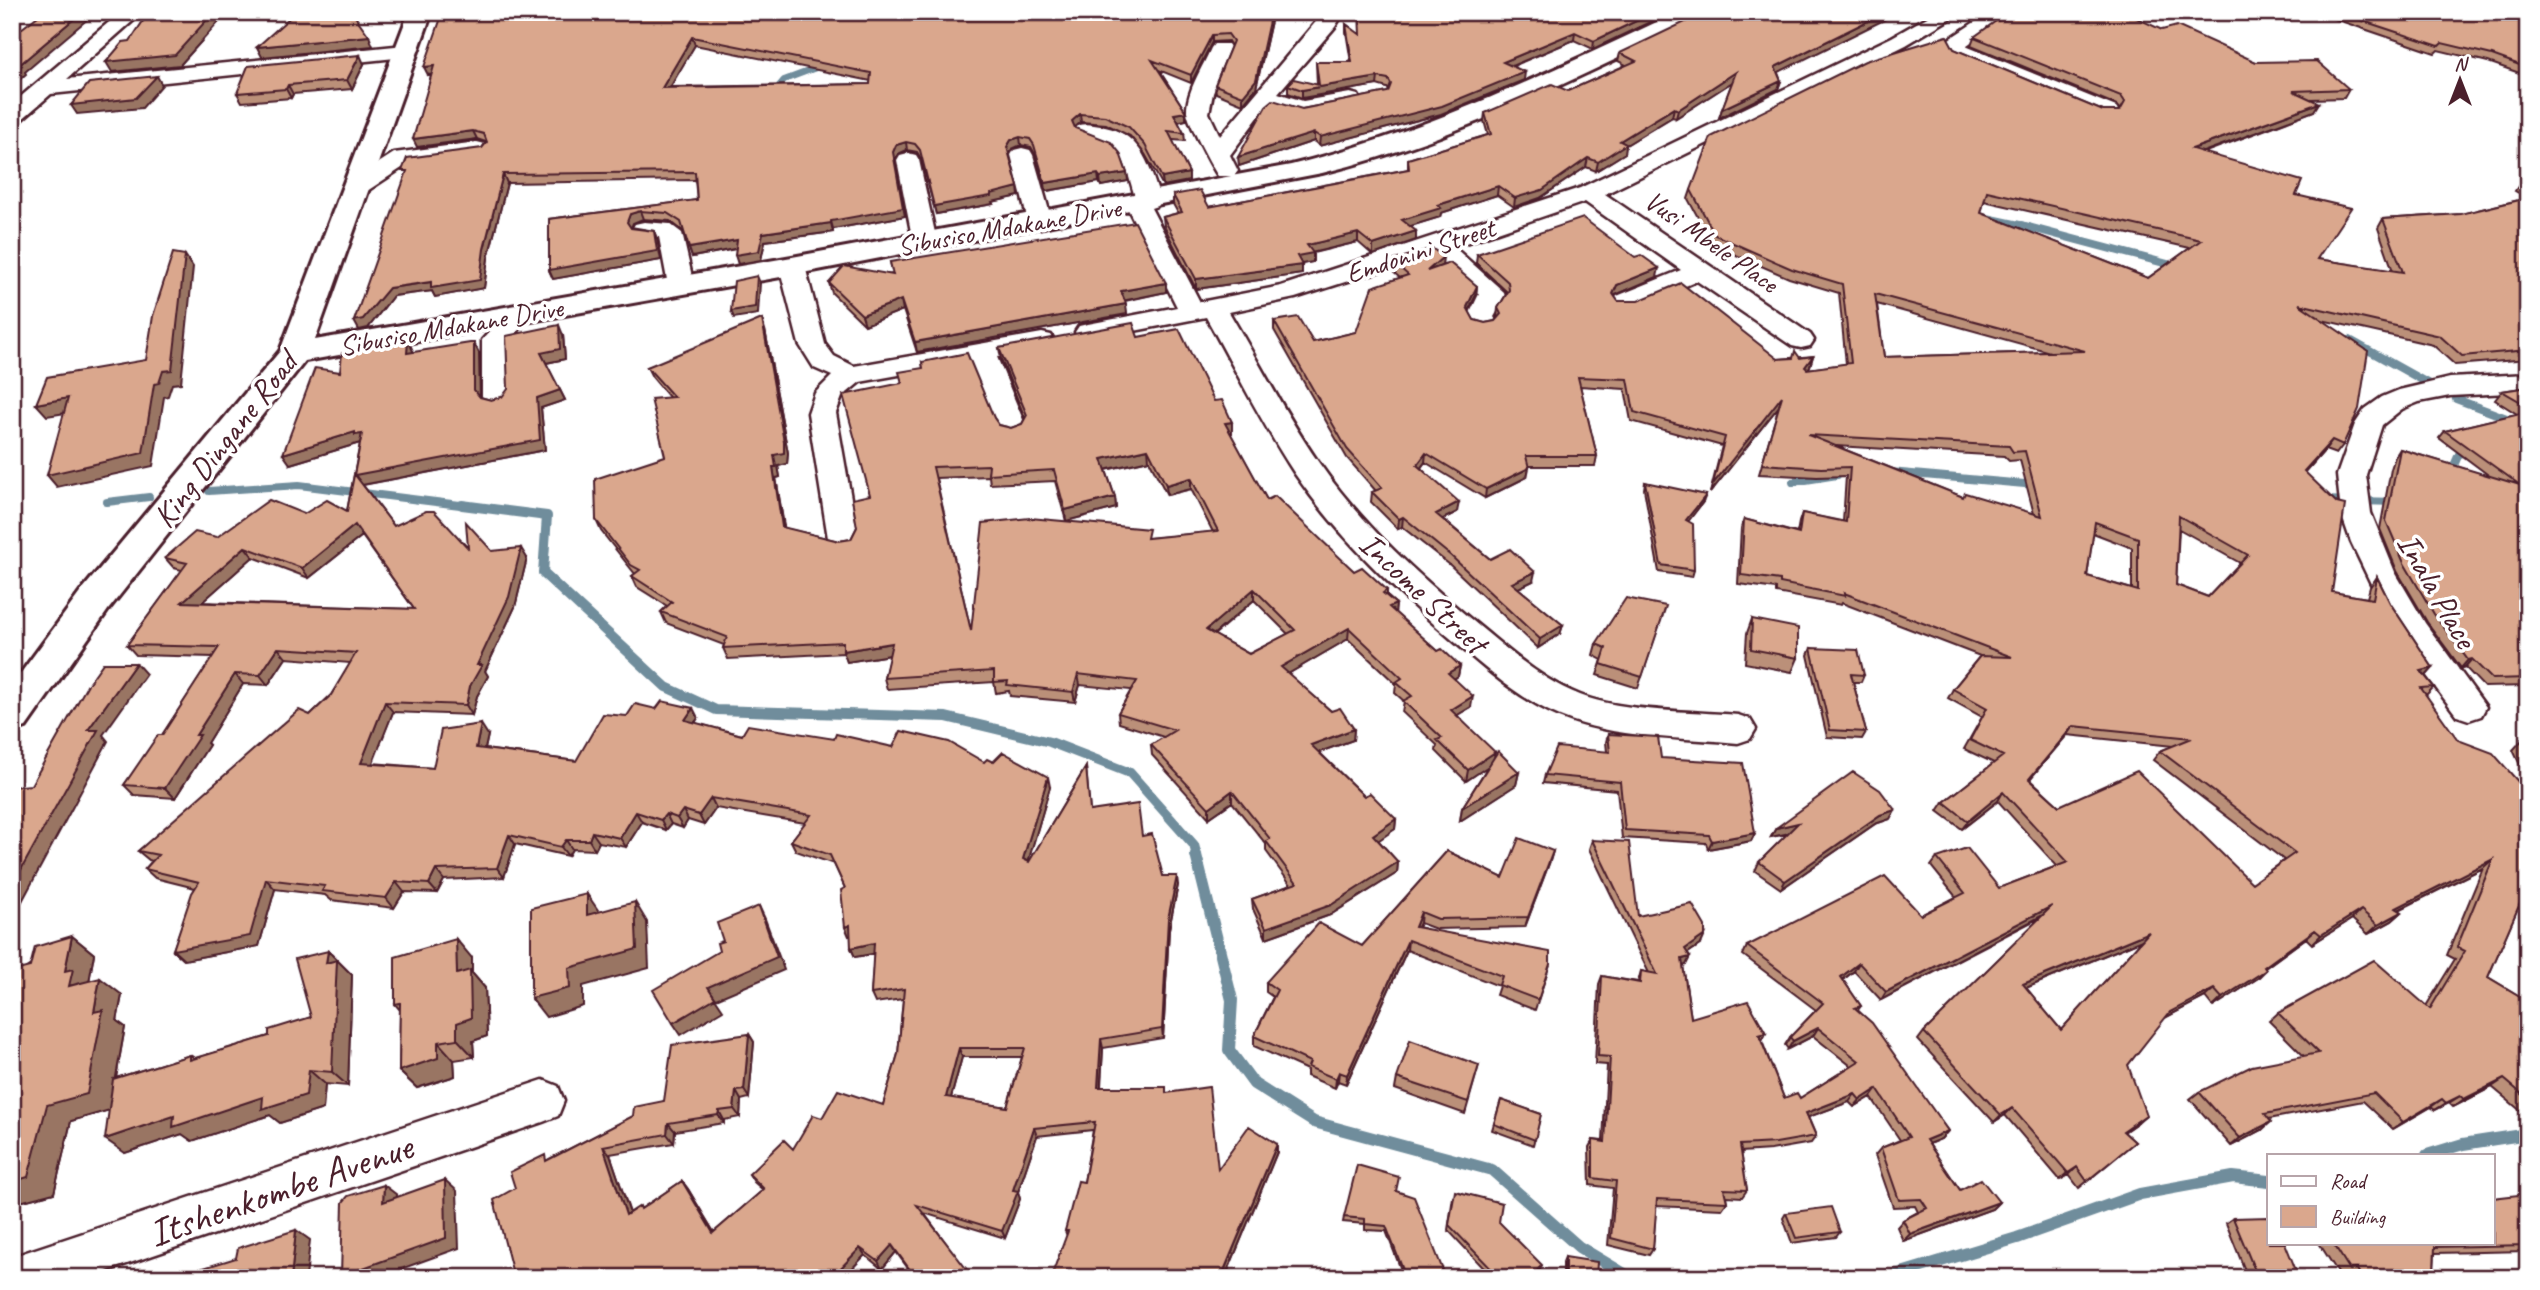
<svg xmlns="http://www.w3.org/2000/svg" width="2540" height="1290" font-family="Caveat,sans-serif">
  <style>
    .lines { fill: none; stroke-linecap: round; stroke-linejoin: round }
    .stream-far3 { stroke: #708d9c; stroke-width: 6 }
    .stream-far2 { stroke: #708d9c; stroke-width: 8 }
    .stream-far1 { stroke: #708d9c; stroke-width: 10 }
    .stream { stroke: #708d9c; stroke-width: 12 }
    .street-casing { stroke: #4a1f2b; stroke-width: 5 }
    .secondary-casing { stroke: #4a1f2b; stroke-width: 6 }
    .street { fill: #fff; fill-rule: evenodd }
    .secondary { fill: #fff; fill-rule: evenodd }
    .wall { fill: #bb9079; stroke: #4a1f2b; stroke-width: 2; fill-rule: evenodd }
    .shaded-wall { fill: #997563; stroke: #4a1f2b; stroke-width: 2 }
    .building { fill: #daa78d; stroke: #4a1f2b; stroke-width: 2; fill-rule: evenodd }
    .labels { text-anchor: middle; stroke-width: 7; stroke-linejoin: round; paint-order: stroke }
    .far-street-label { font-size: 28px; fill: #4a1f2b; stroke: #fff }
    .street-label { font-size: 33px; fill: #4a1f2b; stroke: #fff }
    .near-street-label { font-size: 40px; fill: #4a1f2b; stroke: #fff }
  </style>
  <rect width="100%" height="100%" fill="#fff"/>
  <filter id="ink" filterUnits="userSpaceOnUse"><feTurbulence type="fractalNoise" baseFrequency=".0143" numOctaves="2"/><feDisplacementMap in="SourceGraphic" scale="14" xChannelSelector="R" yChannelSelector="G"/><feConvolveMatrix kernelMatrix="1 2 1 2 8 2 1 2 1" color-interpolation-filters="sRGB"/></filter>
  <g filter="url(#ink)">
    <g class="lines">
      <path class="stream-far3" d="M771,95L784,80L824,65
        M1987,217L2029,226"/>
      <path class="stream-far2" d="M2021,225L2179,267
        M2350,340L2429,384
        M2456,399L2528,426
        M1890,472L2036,485
        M2449,477L2459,454L2471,451
        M1793,482L1837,475
        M209,491L299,485L476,507
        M2321,500L2397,502
        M107,502L149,497"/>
      <path class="stream-far1" d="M462,505L547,516L543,573L666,687L716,710L946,717L1050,742L1130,773L1194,845L1197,856"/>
      <path class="stream" d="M1196,855L1232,1000L1229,1050L1254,1084L1314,1122L1492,1170L1579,1247L1631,1278
        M2427,1155L2463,1144L2528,1134
        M1885,1278L2017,1238L2140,1194L2233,1177L2269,1181"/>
      <defs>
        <path id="street" d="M121,12H143L67,79L405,45L412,47L415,51L412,55L405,57L51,94L20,121L12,123V104Z
          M1324,12H1344L1335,27L1278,93L1303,101L1350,93L1358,95L1361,100L1358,105L1350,107L1301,115L1268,104L1230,155L1238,171L1234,176H1218C1212,167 1187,121 1187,111C1187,90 1203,67 1211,48L1214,44H1228L1231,48L1213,93L1209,113L1220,136Z
          M1936,12H1961L1906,45L1605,194L1810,334L1814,340L1810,346L1801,348L1792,346L1697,281L1635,308L1626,310L1617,308L1613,302L1617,296L1681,270L1585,202L1454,247L1504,292L1505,298L1494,317L1497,322L1493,328L1484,330L1475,328L1468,317L1479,294L1433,254L1295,298L1229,312C1259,362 1286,416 1319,463C1362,525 1421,578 1479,626C1511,652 1541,680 1580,695C1623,712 1691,711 1738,715L1750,719L1756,729L1750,739L1738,743C1680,737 1615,739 1560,716C1520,699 1488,671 1456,643C1397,593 1339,538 1295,474C1262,424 1235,369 1206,317L1088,340L1079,338L1075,332L1079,326L1088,324L1177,307L1125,203L1129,198L1135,196C1121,152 1126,147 1078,135L1075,130L1078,125C1087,123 1096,125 1105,127C1143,135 1150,169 1161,201L1157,206L1151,208L1200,302L1281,286L1580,188L1892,37Z
          M1990,12H2014L1967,45L1968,47L2116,107L2119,112L2116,117H2100L1952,55L1946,43L1949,39Z
          M477,142L485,144L488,149L485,154L408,164L364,193H348L344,188L348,183L394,153Z
          M1022,148L1030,150L1033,155L1052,221L1049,226L1040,228L1031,226L1028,221L1011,155L1014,150Z
          M908,153L916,155L919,160L937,242L934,247L925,249L916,247L913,242L897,160L900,155Z
          M644,222L670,224L682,233L694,285L690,290L681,293L672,290L668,285L659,237L635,234L632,229L635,224Z
          M792,258L801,261L805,266L825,344L834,356L854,366L1042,333L1051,335L1055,341L1051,347L997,357L1026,427L1022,433L1012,436L1002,433L998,427L971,362L860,382L842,397L836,413L858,538L854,546L843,549L832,546L828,538L808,413L815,393L832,376L814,368L799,344L779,266L783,261Z
          M521,305L530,307L534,313L508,342L510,399L506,405L496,408L486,405L482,399V340L512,307Z
          M2528,374V392L2450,396L2419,402L2402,409L2382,425L2366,475L2371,513L2395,572L2425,623L2486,707L2481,716L2469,720L2457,716L2421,668L2384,611L2351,542L2341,513L2337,475L2355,424L2365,409L2382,397L2399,390L2450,378Z
          M543,1080L558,1086L564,1101L558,1116L543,1122L86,1278H12V1257L17,1255Z"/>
        <path id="secondary" d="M409,12H432L315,340L792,257L1291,165C1427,132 1552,71 1678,12H1708L1705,17C1581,75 1457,140 1322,173L792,275L305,361L108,610L26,727L12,732V685L82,590L280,351Z"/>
      </defs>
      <use href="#street" class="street-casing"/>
      <use href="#secondary" class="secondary-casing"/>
      <use href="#street" class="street"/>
      <use href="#secondary" class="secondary"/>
    </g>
    <path class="wall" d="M149,12H235L234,14L225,15L180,65L112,72Z
      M443,12H1273L1256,88L1243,104L1216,93L1215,85L1231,46L1228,41L1212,42L1191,83L1159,70L1186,112V120L1178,122L1184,133L1185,141L1172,140L1189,173V181L1163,186L1145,154L1130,136L1106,124L1081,122L1074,127L1127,173L1128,181L1101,186L1099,182L1046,191L1035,154L1031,147L1021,145L1012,149L1009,154L1019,196L992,202L993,204L936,214L921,159L917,152L907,150L898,154L894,161L905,216L833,229V232L765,241L761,260L738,264L736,249L692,257L683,231L670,221L643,219L633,223L631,227L654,231L657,239L661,260L553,279L549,270V219L697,200L695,180L507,183L488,258L484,288L435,297L432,291L393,296L368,328L359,330L486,142L477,139L417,147L431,74L428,75ZM695,45L871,81L870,84L669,87Z
      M1359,12H1671L1593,49L1574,40L1513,66L1524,80L1441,114L1319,146L1314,141L1239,166L1302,109L1388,92L1389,90L1387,88L1377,85L1302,98L1288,93V85H1317L1316,62H1351L1346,32V24L1360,35Z
      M2314,12H2528V76L2488,62L2438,50L2435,53Z
      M2005,16L2162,30L2256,62L2349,89L2344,98L2311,99L2314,111L2203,153L2296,195L2317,259L2393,271L2378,228L2383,219L2461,214L2527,198L2515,191L2521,182L2528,181V359L2455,365L2433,345L2322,320L2343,445L2336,454L2325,450L2305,472L2332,592L2367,598L2370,587L2377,577L2390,603L2433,668L2425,677L2434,687L2426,695L2528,901L2517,910L2488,977L2528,1001V1108L2522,1112L2492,1087L2453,1107L2449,1103L2435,1110L2431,1107L2393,1129L2363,1101L2269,1119L2262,1130L2231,1146L2190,1099L2199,1092L2304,1056L2269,1021L2278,1013L2426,1006L2455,959L2447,955L2483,868L2399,910L2402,912L2392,921L2368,934L2352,919L2312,944L2306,938L2265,968L2258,978L2213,1007L2205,997L2164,1018L2128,1065L2138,1122L2124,1132L2135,1142L2079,1188L2069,1175L2060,1180L2005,1115L1994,1122L1918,1040L1924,1032L2041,917L1881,1000L1854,971L1843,980L1861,1006L1858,1010L1948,1131L1941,1139L1929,1144L1960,1190L1999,1202L1992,1209L1903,1241L1897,1227L1903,1220L1918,1212L1915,1206L1893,1207L1875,1155L1881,1148L1900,1140L1871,1097L1854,1107L1849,1102L1808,1117L1816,1136L1811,1143L1771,1150L1741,1152L1747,1190L1742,1197L1726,1196L1727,1202L1722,1209L1656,1206L1653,1249L1649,1255L1608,1245L1613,1188L1590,1185L1589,1147L1593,1140L1603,1141L1607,1065L1595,1064L1599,984L1602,976L1638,982L1641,971L1649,973L1589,849L1592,840L1638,916L1701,944L1688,953L1686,965L1683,966L1691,1018L1766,1033L1762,1041L1784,1098H1800L1851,1066L1813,1036L1788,1049L1785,1045L1790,1037L1816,1010L1743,955L1747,946L1921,915L1956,897L1931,866L1937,858L1999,888L2057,866L1998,801L1962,829L1938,811L1944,802L1994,763L1964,749L1982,717L1948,698L1953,689L1980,656L1842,603L1841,605L1776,593V589L1738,584L1741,528L1744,519L1797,533L1799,522L1802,513L1843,522L1846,476L1817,477L1759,474L1779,406L1710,493L1722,446L1631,421L1625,389L1580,386L1597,456L1595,466H1528L1527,477L1485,498L1425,462L1421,468L1457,512L1443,519L1490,559L1533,581L1518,588L1563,625L1560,634L1538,648L1450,565L1402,527L1398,529L1371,502L1372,492L1376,491L1347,458L1274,330V321L1313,342L1356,332L1400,278L1391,270L1392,261L1442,265L1477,286L1476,295L1468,310L1474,320L1485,323L1495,321L1497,318L1498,308L1507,293V292L1476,263L1477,254L1657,277L1615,295L1614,296L1618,301L1778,359L1813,356L1810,366L1808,369L1846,364L1839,293L1789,278L1713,245L1688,199L1691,190L1954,49L2103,111H2120L2121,110L2117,105L1971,45L1974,37L2003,19ZM1984,201L2190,248L2148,278L1981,213ZM1877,304L2050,352L1884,357ZM1836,446L2004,456L2009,461L2020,460L2034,514L1963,497ZM2179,529L2240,563L2208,597L2176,585ZM2093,533L2132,548V589L2087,576ZM2067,735L2173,746L2160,751L2153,760L2284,860L2252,883L2059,806L2030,779ZM2142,940L2061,1030L2026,988Z
      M1620,53L1778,73L1781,81L1778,89L1719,118L1732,82L1676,118L1672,117L1626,145L1625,153L1596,171L1586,167L1540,198L1514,207L1497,195L1441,213L1440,217L1410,226L1416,240L1373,255L1358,242L1313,253V262L1301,264L1302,274L1196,289L1164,226L1163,217L1178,213L1173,204V195L1209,207L1408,169V159L1488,135L1484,121L1485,113L1568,91L1626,65L1618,61Z
      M364,64L352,89L293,94L291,98L242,102L237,93Z
      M890,262L1166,283V292L1125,301L1127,314L917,352L903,310L865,325L832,293L829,283L893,274Z
      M765,330L788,453L787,464L778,466L780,477L776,478L784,528L839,541L851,539L857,527L870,495L902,383L923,368L922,362L994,418L999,425L1011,428L1022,424L1025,418L1001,359L999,348L1138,337L1214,401L1232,433H1230L1267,500L1354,571L1387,590V596L1396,604L1395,613L1438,651L1460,666L1458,676L1454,679L1471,707L1457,715L1494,757L1519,772L1516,785L1460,821L1462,808L1488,766L1466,781L1436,751L1437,745L1402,712L1404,701L1395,693L1396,684L1348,639L1288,674L1331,711L1354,729L1353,740L1319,752L1364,796L1396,819L1395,829L1378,840L1398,862L1397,873L1330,915L1266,938L1253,909L1252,899L1291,885L1266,851V844L1232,802L1209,818L1152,755L1151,745L1164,737L1119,723L1118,713L1131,690L1080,685L1075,702L1010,696L1009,691L996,693L994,682L887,689L884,678L890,655L847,662L844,653L728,659L723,648L724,645L666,623L661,612L667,606L637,587L632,576L635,574L601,531L596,520L665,456L669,397L652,377L647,367ZM1149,460L1167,495L1191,489L1213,532L1150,538L971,631L936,478L989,476L990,484L1055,481L1066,521L1116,508L1115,497L1106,470ZM1254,600L1288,634L1249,654L1214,635Z
      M563,335L565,359L546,363L565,400L541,408L545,450L363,485L394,526L468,548L492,551L527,558L515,607L485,671L488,676L477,696L472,715L393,712L372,763L433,768L488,735L485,749L576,761L627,716L698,718L695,723L742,735L834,739L893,747L984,762L1050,787L1028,861L1029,862L1086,767L1090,811L1142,836L1163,876L1178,885L1169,929L1163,1038L1103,1048L1101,1087L1166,1092L1218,1169L1277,1144V1152L1225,1278H1051L1067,1236L1065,1231L1084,1182L1093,1130L1037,1136L1018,1192L1020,1199L1005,1238L924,1213L972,1278H915L896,1252L882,1269L865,1255L843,1278H514L515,1188L549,1159L664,1101L749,1034L754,1042L749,1098L741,1100L740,1117L724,1120V1123L675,1131L674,1143L610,1154L630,1213L642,1208L682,1181L688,1189L714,1232L763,1190L754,1182L749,1174L793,1149L822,1118L883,1105L898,1054L903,999L875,1003L871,994L874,954L855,957L851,948V936H849L845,888L834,864L796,851L791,841L805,823L716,808L704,825L688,820L683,828L671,824L666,830L642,822L626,847L599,842L595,850L572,849L568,856L515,844L504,877L444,880L437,893L404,892L394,908L331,900L325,895L275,889L259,946L184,960L173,950L195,888L155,878L145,869L152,861L149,860L138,851L310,715L331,695L351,663L286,658L268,685L243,684L207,743L209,745L175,798L134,795L124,785L162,735L213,657L136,655L127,645L182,570L174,568L165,558L217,537L304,514L347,511L360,443L290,464L340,372L413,351V352L479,353L480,397L491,400L502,397ZM362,536L414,609L202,602L253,557L309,578ZM962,1057H1022L1007,1107L951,1098Z
      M2528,387V420L2524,418L2528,422V686L2484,687L2465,667L2461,668L2427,622L2397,571L2380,529L2391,469L2395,457L2400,449L2491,477L2439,438L2445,431L2517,414L2495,400L2502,391Z
      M1645,482L1703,502L1688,521L1694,570L1692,577L1659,572L1644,489Z
      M1662,617L1638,688L1597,675L1602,660L1593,655L1596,644Z
      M1752,619L1798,658L1792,672L1745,663L1747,633Z
      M1811,648L1864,675L1861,682H1853L1866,732L1862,739L1827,737L1808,655Z
      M1608,734L1661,758L1755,833L1751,841L1708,849L1706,843L1622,838L1617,790L1543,783L1545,775L1607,752L1606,742Z
      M2522,740L2528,752V782L2513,750Z
      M1890,819L1875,824L1781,889L1755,871L1759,862L1788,834L1771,837L1776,828Z
      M1447,851L1503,878L1553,851L1550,861L1525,927L1436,929L1420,923L1418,927L1550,964L1535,1010L1496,995L1499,986L1407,950L1346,1084L1338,1081L1335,1088L1307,1076V1070L1254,1046V1036L1273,997L1266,992V982L1362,946Z
      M72,936L94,954L89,981L122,995L117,1021L125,1027L116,1078L190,1055L195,1058L269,1036L311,1017L328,951L352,975L348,1086L325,1084L323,1109L280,1123L270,1115L192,1141L182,1134L125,1153L109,1110L71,1121L54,1193L12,1204V978Z
      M472,958V973L485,988L487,1036L473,1041L474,1057L454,1060L455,1076L417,1088L399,1071L400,1010L395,1004Z
      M1479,1065L1465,1114L1395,1089L1397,1078Z
      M1501,1100L1541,1114L1533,1145L1492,1130Z
      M1396,1191L1446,1278H1375L1376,1274L1401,1270L1386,1231L1365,1230V1224L1343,1222L1344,1217Z
      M1453,1197L1499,1222L1540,1270L1533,1278H1493L1448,1230Z
      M2528,1209V1251L2435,1253L2434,1271L2489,1278H2348L2347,1275L2340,1276L2319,1243H2493Z
      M1786,1213L1840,1232L1836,1237L1792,1243L1783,1218Z
      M2233,1218L2299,1278H2248L2226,1223Z
      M1565,1257L1596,1278H1563V1262Z"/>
    <path class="shaded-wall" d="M82,12H96L25,72L26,74L12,86V74L18,66Z
      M214,12H224L225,15L180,65L112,72L106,62Z
      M1271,12H1273L1256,88L1243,104V96Z
      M1655,12H1671L1593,49L1594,41Z
      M1886,12H1900L1773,75L1775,67Z
      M1575,32L1574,40L1502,70L1503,62Z
      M1212,35V42L1191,83V75Z
      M369,36L373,46L262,57L257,47Z
      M692,37L695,45L665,96L662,88Z
      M360,55L364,64L352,89L347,80Z
      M434,66L437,74L428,75L424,67Z
      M1525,72L1524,80L1441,114L1319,146L1320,137Z
      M1736,72L1734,81L1676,118L1678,110Z
      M157,76L162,85L142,108L77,114L71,105Z
      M1378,77L1377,85L1302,98V90Z
      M1781,81L1778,89L1719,118L1722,109Z
      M288,85L293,94L291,98L286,89Z
      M2319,103L2314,111L2187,158L2192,149Z
      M1674,108L1672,117L1626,145L1625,153L1596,171L1598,162L1620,141Z
      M1186,112V120L1175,122L1174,114Z
      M1080,114L1081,122L1073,129L1072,121Z
      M473,131L477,139L417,147L413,139Z
      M1314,133V141L1239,166L1238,157Z
      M1020,137L1021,145L1012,149L1008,156L1007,147L1011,140Z
      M906,142L907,150L898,154L894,161L905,216L833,229L831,221L893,152L896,145Z
      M1588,158L1586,167L1540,198L1514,207L1515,198Z
      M1127,173L1128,181L1101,186L1100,177Z
      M1189,173V181L1163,186L1162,178Z
      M503,174L507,183L488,258L484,288L435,297L432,291L393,296L368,328L359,330L354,321L389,288L431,282L484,249Z
      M1098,174L1099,182L1046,191L1045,183Z
      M1498,186L1497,195L1441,213L1440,217L1401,229L1402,220L1438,205Z
      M1018,187L1019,196L992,202L993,204L936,214L934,206Z
      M640,211L643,219L633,223L630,230L627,222L630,214Z
      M831,223L833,232L765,241L761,260L738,264L735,255L763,233Z
      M654,231L657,239L661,260L553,279L549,270Z
      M1416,231V240L1373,255V245Z
      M1358,233V242L1311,253H1313V262L1296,265L1297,256L1307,245Z
      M737,240L739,248L692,257L689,248Z
      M185,255L193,267L181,383L172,384L168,396L164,397L153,466L57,487L47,475L154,384Z
      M1443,257L1442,266L1427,271Z
      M1302,265V274L1196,289V279Z
      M1659,268L1657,277L1615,295L1611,303L1613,294L1617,285Z
      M757,276L760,283L758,314L734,318L731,311Z
      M1166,283V292L1122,301L1121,291Z
      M1477,286L1476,295L1466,316L1467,307Z
      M901,300L903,310L865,325L862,315Z
      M1126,304L1127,314L917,352L915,342Z
      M762,319L765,330L788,453L787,464L778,466L780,477L776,478L786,538L782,527L773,467L774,455Z
      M559,325L563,335L565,359L546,363L541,353Z
      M408,340L413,351V363L407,353Z
      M474,343L479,353L480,400L474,390Z
      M1813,356L1810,366L1802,376L1805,367Z
      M560,390L565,400L541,408L545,450L362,485L355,475L537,398Z
      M1782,396L1779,406L1710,493L1713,484Z
      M68,398L78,411L47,416L36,404Z
      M1232,422V433L1225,434V423Z
      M355,432L362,434L360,443L290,464L283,454Z
      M2332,440L2325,450L2298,481L2304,471Z
      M1148,449L1149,460L1104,470L1102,459Z
      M1426,453L1425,462L1416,474L1417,465Z
      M1529,468L1527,477L1485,498L1486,489Z
      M1191,478V489L1167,495L1166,485Z
      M1706,495L1703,502L1684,527L1686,520Z
      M1115,497L1116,508L1066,521L1065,510Z
      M1459,502L1457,512L1435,523L1436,514Z
      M1403,517L1402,527L1398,529L1399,519Z
      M355,525L362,536L309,578L302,568Z
      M245,547L253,557L191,612L182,602Z
      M521,548L527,558L515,607L485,671L488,676L477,696L472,715L466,705L470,686Z
      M1535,572L1533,581L1510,592L1512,583Z
      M1254,589V600L1206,641V630Z
      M1396,604L1395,614L1389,607Z
      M1563,625L1560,634L1538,648L1540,639Z
      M1349,628L1348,639L1281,678V667Z
      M892,643L896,654L847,662L843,651Z
      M278,648L286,658L268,685L260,675Z
      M2472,659L2465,667L2461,668L2468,660Z
      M136,663L146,674L103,735L108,741L12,920V886L88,730Z
      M1460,666L1458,676L1446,684L1448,673Z
      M2433,668L2425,677L2421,671Z
      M235,674L243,684L207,743L209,745L175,798L165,788L196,735Z
      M1078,674L1080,685L1075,702L1073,692Z
      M1473,696L1471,707L1449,720L1451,710Z
      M385,702L393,712L369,773L361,763Z
      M693,708L698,718L689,730L685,720Z
      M481,724L488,735L483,758L476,748Z
      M2073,726L2067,735L2023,787L2029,779Z
      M1354,729L1353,740L1311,755V745Z
      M1495,752L1493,763L1466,781L1468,770Z
      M1519,772L1516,785L1460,821L1462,808Z
      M1048,777L1050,787L1026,869L1023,859Z
      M1232,791V802L1209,818V808Z
      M2003,792L1998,801L1962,829L1968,821Z
      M711,798L716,808L704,825L699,815Z
      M683,810L688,820L683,828L677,818Z
      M1895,810L1890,819L1875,824L1781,889L1785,881L1880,815Z
      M636,812L642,822L626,847L620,838Z
      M666,814L671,824L666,830L661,820Z
      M1396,819L1395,829L1372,845L1373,835Z
      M1798,823L1794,832L1771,837L1776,828Z
      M592,832L599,842L595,850L589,840Z
      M1755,833L1751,841L1708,849L1712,841Z
      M509,835L515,844L504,877L497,868Z
      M566,840L572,849L568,856L561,847Z
      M1553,851L1550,861L1525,927L1528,917Z
      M2493,859L2483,868L2386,916L2396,908Z
      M1398,862L1397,873L1330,915L1266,938V928Z
      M436,870L444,880L437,893L429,884Z
      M1177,876L1178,885L1169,929L1163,1038L1162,1029L1168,919Z
      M266,879L275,889L259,946L184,960L173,950Z
      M396,882L404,892L394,908L386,898Z
      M587,894L600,913L587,915Z
      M635,902L647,922L649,968L583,986V1006L546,1017L531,998L569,968Z
      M759,906L765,919L784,970L716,999L708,987Z
      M2052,906L2045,914L1881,1000L1886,992Z
      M2361,910L2352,919L2312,944L2321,935Z
      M1421,912L1420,923L1413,937L1415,927Z
      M2402,912L2392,921L2368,934L2378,925Z
      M850,925L854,935L849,936L845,927Z
      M2315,930L2306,938L2255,975L2264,967Z
      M2149,932L2142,940L2016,992L2023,984Z
      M1705,935L1701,944L1682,957L1685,949Z
      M72,936L94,954L89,982L69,986L65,971Z
      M456,939L472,958V973L485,988L487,1036L473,1041L474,1057L457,1039Z
      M1408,940L1407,950L1346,1084L1347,1075Z
      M874,943L878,953L855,957L851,948Z
      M328,951L352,975L348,1086L332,1072L326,963Z
      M1690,957L1686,965L1678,967L1682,959Z
      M1859,963L1854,971L1836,985L1841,977Z
      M2266,970L2258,978L2213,1007L2222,998Z
      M100,978L122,995L117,1021L125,1027L110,1110L71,1121L54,1193L12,1204V1182L47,1105L94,1012Z
      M2214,989L2205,997L2161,1020L2170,1012Z
      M715,998L723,1010L681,1035L673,1023Z
      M1818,1028L1813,1036L1788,1049L1793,1041Z
      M1766,1033L1762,1041L1759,1035Z
      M749,1034L754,1042L749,1098L744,1090Z
      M1101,1039L1103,1048L1100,1095L1098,1087Z
      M438,1042L454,1060L455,1076L417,1088L399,1071Z
      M959,1048L962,1057L949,1105L946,1097Z
      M309,1070L325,1084L323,1109L280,1123L270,1115L192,1141L182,1134L125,1153L105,1139Z
      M1339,1072L1338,1081L1335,1088L1336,1079Z
      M2504,1079L2492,1087L2453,1107L2464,1099Z
      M1877,1089L1871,1097L1854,1107L1860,1100Z
      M736,1091L741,1100L740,1117L734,1109Z
      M1855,1094L1849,1102L1801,1120L1806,1113Z
      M2460,1096L2449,1103L2435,1110L2446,1103Z
      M2442,1099L2431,1107L2393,1129L2403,1122Z
      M2012,1108L2005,1115L1994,1122L2001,1115Z
      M719,1111L724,1120V1123L718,1115Z
      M2146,1115L2138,1122L2115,1138L2123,1131Z
      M2271,1122L2262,1130L2231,1146L2240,1138Z
      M668,1123L675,1131L674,1143L667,1134Z
      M1034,1128L1037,1136L1018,1192L1020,1199L1005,1238L1002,1231L1013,1190Z
      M1948,1131L1941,1139L1920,1147L1926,1140Z
      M1277,1144V1152L1225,1278H1221Z
      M603,1146L610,1154L633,1223L626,1215Z
      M2077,1167L2069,1175L2060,1180L2068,1173Z
      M445,1180L457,1191L459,1248L376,1278H344L341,1276Z
      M682,1181L688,1189L719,1241L713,1233Z
      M384,1185L397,1195L396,1212L383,1202Z
      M1999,1202L1992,1209L1903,1241L1910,1234Z
      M296,1230L310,1240L306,1278H291Z
      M892,1245L896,1252L882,1269L878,1261Z
      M860,1248L865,1255L843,1278H831Z
      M1542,1265L1540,1270L1533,1278H1530Z"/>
    <path class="building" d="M43,12H82L18,66H21L12,74V36Z
      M149,12H214L175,55L106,62L123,42L130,41Z
      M296,12H352L369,36L257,47Z
      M443,12H1271L1256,80L1243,96L1215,85L1233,41L1228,34L1212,35L1191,75L1152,60L1186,112L1174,114L1184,133L1168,131L1189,173L1162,178L1145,145L1129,127L1105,116L1080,114L1072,121L1075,128L1111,142L1120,153L1127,173L1100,177L1098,174L1045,183L1034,145L1030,139L1020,137L1011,140L1007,147L1018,187L991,194V196L934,206L920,150L915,144L906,142L896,145L893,152L903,208L831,221V223L763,233L759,251L735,255L737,240L689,248L681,222L667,213L640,211L630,214L627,222L631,228L654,231L657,251L549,270V219L697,200L695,172L503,174L484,249L480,280L431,288V282L389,288L363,319L354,321L407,171H402L407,158L482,148L487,142L484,134L473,131L413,139L434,66L424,67ZM692,37L871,73L870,84L662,88Z
      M1360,12H1655L1594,41L1575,32L1503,62L1525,72L1442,106L1320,137L1314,133L1238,157L1266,106L1273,100L1302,109L1388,92L1391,84L1388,79L1378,77L1302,90L1288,85L1294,79L1319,85L1316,62H1352L1346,24L1361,35Z
      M1706,12H1886L1775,67L1781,81L1722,109L1736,72L1678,110L1674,108L1620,141L1626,144L1598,162L1588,158L1542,190L1515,198L1498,186L1438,205L1441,208L1402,220L1416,231L1373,245L1358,233L1307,245L1313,253L1297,256L1302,265L1196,279L1163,217L1182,212L1173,195L1200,190L1209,207L1409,169L1408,159L1491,134L1485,113L1552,84L1568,91L1636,61L1620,53Z
      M2016,12H2124L2162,30L2177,26L2256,62L2317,61L2349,89L2293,91L2319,103L2192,149L2302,181L2296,195L2351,208L2317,259L2403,272L2383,219L2461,214L2528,198V350L2462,356L2440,336L2299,304L2368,351L2359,409L2343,445L2332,440L2304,471L2337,503L2345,505L2332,592L2373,599L2377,577L2390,603L2433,668L2421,671L2434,687L2421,688L2458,740L2493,753L2528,793V901L2524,904L2521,901L2488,977L2528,1001V1099L2504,1079L2464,1099L2460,1096L2446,1103L2442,1099L2403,1122L2374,1093L2265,1114L2271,1122L2240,1138L2199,1092L2252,1066L2319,1053L2278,1013L2374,960L2430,1009L2465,951L2457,947L2493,859L2396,908L2402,912L2378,925L2361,910L2321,935L2315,930L2264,967L2266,970L2222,998L2214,989L2170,1012L2128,1065L2146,1115L2123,1131L2135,1142L2087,1181L2077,1167L2068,1173L2012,1108L2001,1115L1924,1032L2052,906L1886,992L1859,963L1841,977L1861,1006L1855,1008L1872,1023L1948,1131L1926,1140L1960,1190L1981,1179L1999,1202L1910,1234L1903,1220L1927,1208L1921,1199L1899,1200L1881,1148L1909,1137L1877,1089L1860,1100L1855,1094L1806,1113L1816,1136L1776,1143L1740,1145L1747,1190L1724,1189L1727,1202L1657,1199L1653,1249L1611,1238L1616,1181L1593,1178V1140L1605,1142L1610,1057L1598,1056L1602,976L1640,983L1641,971L1657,974L1592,840L1629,842L1638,916L1692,904L1705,926V935L1685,949L1690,957L1682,959L1691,1018L1748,1001L1766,1033L1759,1035L1784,1098L1797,1093L1800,1098L1859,1061L1818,1028L1793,1041L1790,1037L1823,1003L1747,946L1885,876L1921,915L1965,893L1937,858L1967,848L1999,888L2068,862L2003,792L1968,821L1944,802L2003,756L1970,740L1987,708L1953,689L1980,656L2012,657L1844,593L1845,596L1780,583V580L1741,575L1744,519L1799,534L1802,513L1846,522L1850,467L1821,468L1762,464L1782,396L1713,484L1725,437L1634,412L1628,379L1578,377L1597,456H1526L1529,468L1486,489L1426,453L1417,465L1459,502L1436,514L1490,559L1510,549L1535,572L1512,583L1563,625L1540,639L1451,556L1403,517L1399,519L1372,492L1382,488L1347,449L1274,321L1298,317L1313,342L1356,332L1372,287L1408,275L1392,261L1432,248L1443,257L1427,271L1450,263L1477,286L1467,307L1474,320L1485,323L1495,321L1501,314L1498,308L1509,290L1508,282L1477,254L1583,218L1635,257L1641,255L1659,268L1617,285L1613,294L1618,301H1638L1681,283L1778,359L1793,358L1795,351L1800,358L1813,356L1805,367L1807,369L1851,363L1842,284L1792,269L1715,235L1691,190L1711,137L1865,61L1947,36L1954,49L2103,111H2120L2125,102L2121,96L1974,37L1996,21L2006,19L2005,16ZM1987,191L2201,240L2148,278L1981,213ZM1875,294L2085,351L1884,357ZM1808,435L2009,446L2013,452L2025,451L2042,516L1965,493L1963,497ZM2179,516L2248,555L2208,597L2176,585ZM2095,522L2138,538V591L2087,576ZM2073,726L2192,738L2160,751L2295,853L2252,883L2137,771L2059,806L2029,779ZM2149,932L2061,1030L2023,984Z
      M2336,12H2528V68L2492,55L2442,43L2439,46Z
      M360,55L347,80L288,85L286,89L237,93L248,66Z
      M157,76L136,98L71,105L89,83Z
      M2528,181V186L2521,182Z
      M1135,222L1166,283L1121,291L1126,304L915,342L901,300L862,315L829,283L844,266L893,275L890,262Z
      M173,253L185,255L172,370L163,371L159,383L154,384L143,453L47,475L68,398L36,404L47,377L146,360L153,316Z
      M757,276L755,307L731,311L734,281Z
      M762,319L784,442V453L774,455L776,467H773L782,527L839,541L851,539L857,527L852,499L870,495L843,395L902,383L899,372L923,368L922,362L967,353L994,418L999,425L1011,428L1022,424L1027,415L999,348L1133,323L1138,337L1179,329L1214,401L1222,400L1232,422L1225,423L1267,500L1275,496L1354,571L1362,567L1387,590L1383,593L1396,604L1389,607L1438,651L1442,649L1460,666L1448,673L1473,696L1451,710L1495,752L1468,770L1437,740L1442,738L1403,701L1412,696L1396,682L1402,678L1349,628L1281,667L1331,711L1340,708L1354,729L1311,745L1364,796L1370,793L1396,819L1373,835L1398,862L1331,905L1266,928L1252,899L1297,883L1266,841L1270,839L1232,791L1209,808L1151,745L1175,730L1118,713L1137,681L1078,674L1073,692L1007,685L1008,681L994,682V671L884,678L892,643L843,651V642L723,648L727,637L661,612L672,602L632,576L640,570L631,565L596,520L595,479L665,456L651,399L674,397L647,367ZM1148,449L1166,485L1191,478L1218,531L1147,538L1149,529L1030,518L983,523L971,631L933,467L989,465L988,474L1054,470L1065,510L1115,497L1102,459ZM1254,589L1295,630L1249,654L1206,630Z
      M559,325L560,349L541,353L560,390L537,398L540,440L355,475L394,526L426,511H434L468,548L466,522L492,551L521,548L509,597L477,665H482L470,686L466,705L385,702L361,763L433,768L441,730L481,724L476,748L576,761L603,714L627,716L635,704L656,709L662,701L693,708L685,720L742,735L748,725L834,739L836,734L893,747L901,731L949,742L984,762L987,759L993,762L1003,752L1048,777L1023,859L1029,862L1086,767L1090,811L1138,804L1142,836L1152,834L1163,876H1177L1168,919L1162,1029L1101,1039L1098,1087H1166V1093L1209,1087L1218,1169L1249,1126L1277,1144L1221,1278H1055L1051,1277L1068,1231H1065L1078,1181L1084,1182L1095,1122L1034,1128L1013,1190L1018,1191L1002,1231L917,1205L971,1275L968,1278H916L892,1245L878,1261L860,1248L831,1278H514L494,1200L515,1188L510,1172L545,1155L546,1161L633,1116L634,1107L664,1101L672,1045L749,1034L744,1090L736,1091L734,1109L719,1111L718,1115L668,1123L667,1134L603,1146L626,1215L640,1206L641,1209L682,1181L713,1233L764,1189L749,1174L784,1140L793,1149L813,1115L822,1118L838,1090L883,1105L898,1054L904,989L871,994L874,943L851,948L850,925L845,927L841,890L845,888L830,855L791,841L811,815L711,798L699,815L683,810L677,818L666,814L661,820L636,812L620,838L592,832L589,840H566L561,847L509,835L497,868L436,870L429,884L396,882L386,898L322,891L325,886L266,879L250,936L173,950L192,893L199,882L145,869L158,855L138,851L299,710L310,715L331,695L356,653L278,648L260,675L235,674L196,735H200L165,788L124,785L158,735H162L219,647L127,645L187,563L165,558L195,532L217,537L269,500L304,514L327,500L347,511L362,434L355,435V432L283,454L315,368L340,372L342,353L408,340L407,353L470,343H474V390L480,397L491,400L502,397L508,389L506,336ZM355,525L414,609L182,602L245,547L302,568ZM959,1048H1025L1007,1107L946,1097Z
      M2528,387V406L2502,391Z
      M2520,413L2528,422V678L2492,679L2472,659L2468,660L2434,614L2404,563L2386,521L2400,449L2520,485L2445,431Z
      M1645,482L1706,495L1686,520L1693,524L1694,570L1661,565Z
      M1626,598L1666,606L1642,677L1601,664L1606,648L1596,644Z
      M1752,619L1798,628V658L1751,649Z
      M1811,648L1858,650L1864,675L1851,674L1866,732L1830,730Z
      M103,663H136L88,730H98L12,886V787L31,785L88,684Z
      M1608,734L1658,737L1661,758L1743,763L1755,833L1712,841L1709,835L1625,830L1620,782L1545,775L1557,747L1610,752Z
      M2522,740L2528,743V752Z
      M1498,751L1519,772L1462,808Z
      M1853,772L1880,790L1895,810L1880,815L1785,881L1759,862L1798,823L1776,828Z
      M1519,838L1553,851L1528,917L1438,919L1421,912L1415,927L1550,952V964L1538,1000L1499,985L1502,976L1408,940L1347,1075L1339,1072L1336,1079L1308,1067L1310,1062L1254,1036L1277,990L1266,982L1319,923L1362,946L1447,851L1503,878Z
      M587,894V915L635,902L637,949L569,968L570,988L531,998V908Z
      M759,906L777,957L708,987L715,998L673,1023L653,990L719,951L717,943L723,941L717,923Z
      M72,936L65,971L73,969L69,986L100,978L94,1012L103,1010L87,1094L47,1105L28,1177L12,1182V978L14,971L30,967L35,947Z
      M456,939L457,974L470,970L471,1018L457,1023V1039L438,1042V1058L399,1071L400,1003L395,1004V957Z
      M328,951L326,963L337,960L332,1072L309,1070L306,1095L262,1109L263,1097L173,1127L174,1116L105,1139L113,1079L190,1055V1060L269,1036V1030L311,1017L295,959Z
      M1410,1040L1479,1065L1468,1102L1397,1078Z
      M1501,1100L1541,1114L1535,1140L1494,1124Z
      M1357,1165L1399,1177L1396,1191L1414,1197L1446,1278H1377L1376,1274L1403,1270L1386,1226L1365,1224V1219L1344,1217Z
      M445,1180L446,1238L341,1276L343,1202L348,1196L384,1185L383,1202Z
      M1455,1191L1502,1203L1499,1222L1542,1265L1530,1278H1500L1449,1225Z
      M2518,1195L2528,1209V1245L2435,1247L2434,1271L2489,1278H2362L2357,1269L2350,1270L2333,1243H2493V1198Z
      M1831,1207L1840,1232L1796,1238L1786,1213Z
      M2269,1217V1243H2285L2299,1278H2258L2233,1218Z
      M296,1230L291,1278H184V1274L236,1258L238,1248Z
      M1565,1257L1597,1262L1596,1278H1565Z
      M341,1271V1276L344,1278H324Z"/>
  </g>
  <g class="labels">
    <g class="far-street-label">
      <text transform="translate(1009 226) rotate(-10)" y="10">Sibusiso Mdakane Drive</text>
      <text transform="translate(1712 241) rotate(35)" y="10">Vusi Mbele Place</text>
      <text transform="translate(1420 250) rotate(-18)" y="10">Emdonini Street</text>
      <text transform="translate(451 326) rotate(-10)" y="10">Sibusiso Mdakane Drive</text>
    </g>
    <g class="street-label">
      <text transform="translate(224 439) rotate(-52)" y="12">King Dingane Road</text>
      <text transform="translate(2438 590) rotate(60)" y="12">Inala Place</text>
      <text transform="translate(1424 592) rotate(43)" y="12">Income Street</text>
    </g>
    <g class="near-street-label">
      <text transform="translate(280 1189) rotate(-19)" y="14">Itshenkombe Avenue</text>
    </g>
  </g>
  <rect width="2540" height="1290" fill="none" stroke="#fff" stroke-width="42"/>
  <rect x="21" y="21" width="2498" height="1248" fill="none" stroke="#4a1f2b" stroke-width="2.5" filter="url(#ink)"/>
  <rect x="2267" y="1154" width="228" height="91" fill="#ffffff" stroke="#b7a5aa" stroke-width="2"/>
  <rect x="2281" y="1176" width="35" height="10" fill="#ffffff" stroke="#b7a5aa" stroke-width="2"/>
  <text x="2330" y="1188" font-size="21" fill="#4a1f2b">Road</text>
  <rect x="2281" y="1206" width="35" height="21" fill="#daa78d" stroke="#b7a5aa" stroke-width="2"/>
  <text x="2330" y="1224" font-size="21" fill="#4a1f2b">Building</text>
  <g transform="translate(2460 80)" stroke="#ffffff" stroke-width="5" paint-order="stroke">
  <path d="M0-5L12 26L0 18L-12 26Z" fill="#4a1f2b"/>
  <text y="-10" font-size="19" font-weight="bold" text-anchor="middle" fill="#4a1f2b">N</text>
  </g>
</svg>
